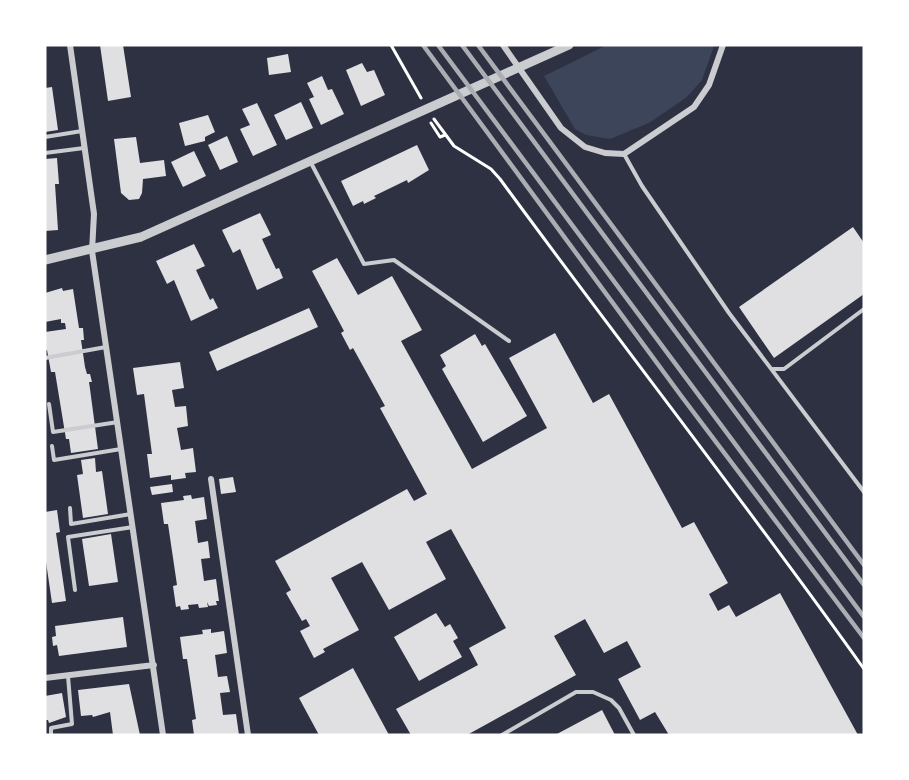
<svg xmlns="http://www.w3.org/2000/svg" width="909" height="780" font-family="'DejaVu Sans',sans-serif">
  <style>
    .green { fill: #3c4559 }
    .building { fill: #e0e0e3 }
    .lines { fill: none; stroke-linecap: round; stroke-linejoin: round }
    .path { stroke: #fff; stroke-width: 3 }
    .service { stroke: #caccd0; stroke-width: 4 }
    .minor { stroke: #caccd0; stroke-width: 6 }
    .tertiary { stroke: #caccd0; stroke-width: 9 }
    .rail { stroke: #abadb3; stroke-width: 4.5 }
  </style>
  <rect width="100%" height="100%" fill="#2d3142"/>
  <path class="green" d="M607,45H713V49L702,80L687,97L649,123L610,139L586,135L575,129L544,76Z"/>
  <path class="building" d="M100,45H123L131,97L108,101Z
    M288,54L291,72L269,75L267,58Z
    M362,63L367,72L374,70L385,95L361,106L346,70Z
    M322,76L328,90L332,89L344,114L321,125L309,99L314,97L307,83Z
    M52,87L58,130L45,132V88Z
    M301,102L313,128L286,140L274,115Z
    M257,103L277,145L253,156L240,129L250,125L242,109Z
    M208,115L215,132L205,137V141L185,146L179,123Z
    M227,136L238,162L220,170L208,145Z
    M136,137L140,163L164,160L166,176L143,179L142,193L139,199L129,200L121,193L114,139Z
    M417,145L429,170L408,183L407,180L374,196L376,198L364,204L363,201L353,206L341,181Z
    M194,151L206,176L183,187L171,162Z
    M57,158L59,184H55L58,230L45,231V159Z
    M260,213L271,235L262,239L276,269L279,268L283,278L257,290L240,249L233,253L222,230Z
    M853,227L864,243V294L774,358L739,307Z
    M194,244L205,266L196,270L210,300L213,298L218,308L191,321L174,280L167,284L156,261Z
    M337,258L358,295L392,276L422,330L401,341L472,469L547,428L509,358L555,333L593,403L609,394L682,528L694,522L728,583L709,594L718,611L729,605L736,617L780,593L858,735H669L655,712L640,720L618,679L641,667L627,641L604,653L585,619L554,636L576,675L467,735H411L396,709L478,665L469,648L506,628L451,529L426,542L446,579L389,610L362,562L331,578L359,630L323,649L325,652L314,658L300,631L310,626L306,619L302,621L286,593L291,590L275,561L407,489L414,501L427,494L380,408L385,406L353,348L350,350L341,333L344,331L312,271Z
    M62,288L63,291L73,289L79,328H83L84,340H81L85,367L87,374H90L92,382H89L90,389L98,449L71,453L69,439H66L55,372H51L47,350H45V332L66,329L65,323H61V319L45,322V293Z
    M309,308L318,327L217,371L209,352Z
    M475,334L482,346L485,344L527,416L483,442L442,369L446,366L440,355Z
    M180,362L184,388L172,390L175,407L186,406L188,426L177,428L181,450L193,448L196,472L185,473L186,478L171,480V475L150,478L147,454H152L144,394L137,395L133,368Z
    M95,458L96,472L102,471L108,514L83,518L77,475L83,474L81,460Z
    M233,477L236,492L221,494L219,479Z
    M172,484L173,492L152,495L150,487Z
    M191,495L192,499L204,497L207,519L195,521L198,543L208,541L210,558L201,559L204,581L216,579L219,601H216L217,605L209,606L207,602L208,607L199,608L198,604L188,605L189,609L181,610L180,606L176,607L173,586L177,585L168,524H164L161,503L184,500L183,496Z
    M57,510L60,532L56,533L66,601L52,603L45,555V512Z
    M111,534L118,582L89,586L82,539Z
    M436,613L445,627L450,624L458,638L453,641L462,657L419,681L394,637Z
    M123,617L127,647L59,656L57,645L53,646L52,637L56,636L55,626Z
    M211,629V633L224,631L227,653L215,655L218,677L227,676L230,692L220,693L223,715L236,714L239,735H194L192,720L196,719L187,659H183L180,637L203,634L202,630Z
    M353,668L389,735H319L299,698Z
    M129,684L140,735H113L110,712L93,717L92,715L81,716L78,690Z
    M62,693L66,717L49,723L48,720H45V696Z
    M602,710L615,735H555Z"/>
  <g class="lines">
    <path class="path" d="M391,45L421,98
      M434,119L454,146L491,169L500,179C620,343 746,503 864,669
      M431,123L440,137L445,135"/>
    <path class="service" d="M45,137L82,131
      M45,153L84,148
      M624,154L642,186L729,313L864,492
      M310,161L364,264L394,260L509,341
      M45,358L106,347
      M773,369H784L864,309
      M49,404L53,432L118,422
      M52,446L54,460L121,449
      M70,508L71,524L131,514
      M75,590L68,537L133,527
      M51,735V728L72,724L68,676
      M502,735L576,692H593L611,700L619,708L634,735"/>
    <path class="minor" d="M70,45L94,214L92,251L163,735
      M503,45L561,128L585,147L605,153L624,154L694,107L709,85L723,45
      M211,479L248,735
      M45,678L154,665"/>
    <path class="tertiary" d="M45,260L141,237L569,45"/>
    <path class="rail" d="M423,45L682,397L864,638
      M438,45L864,617
      M462,45L864,585
      M478,45L864,565"/>
  </g>
  <rect width="909" height="780" fill="none" stroke="#ffffff" stroke-width="93"/>
</svg>
